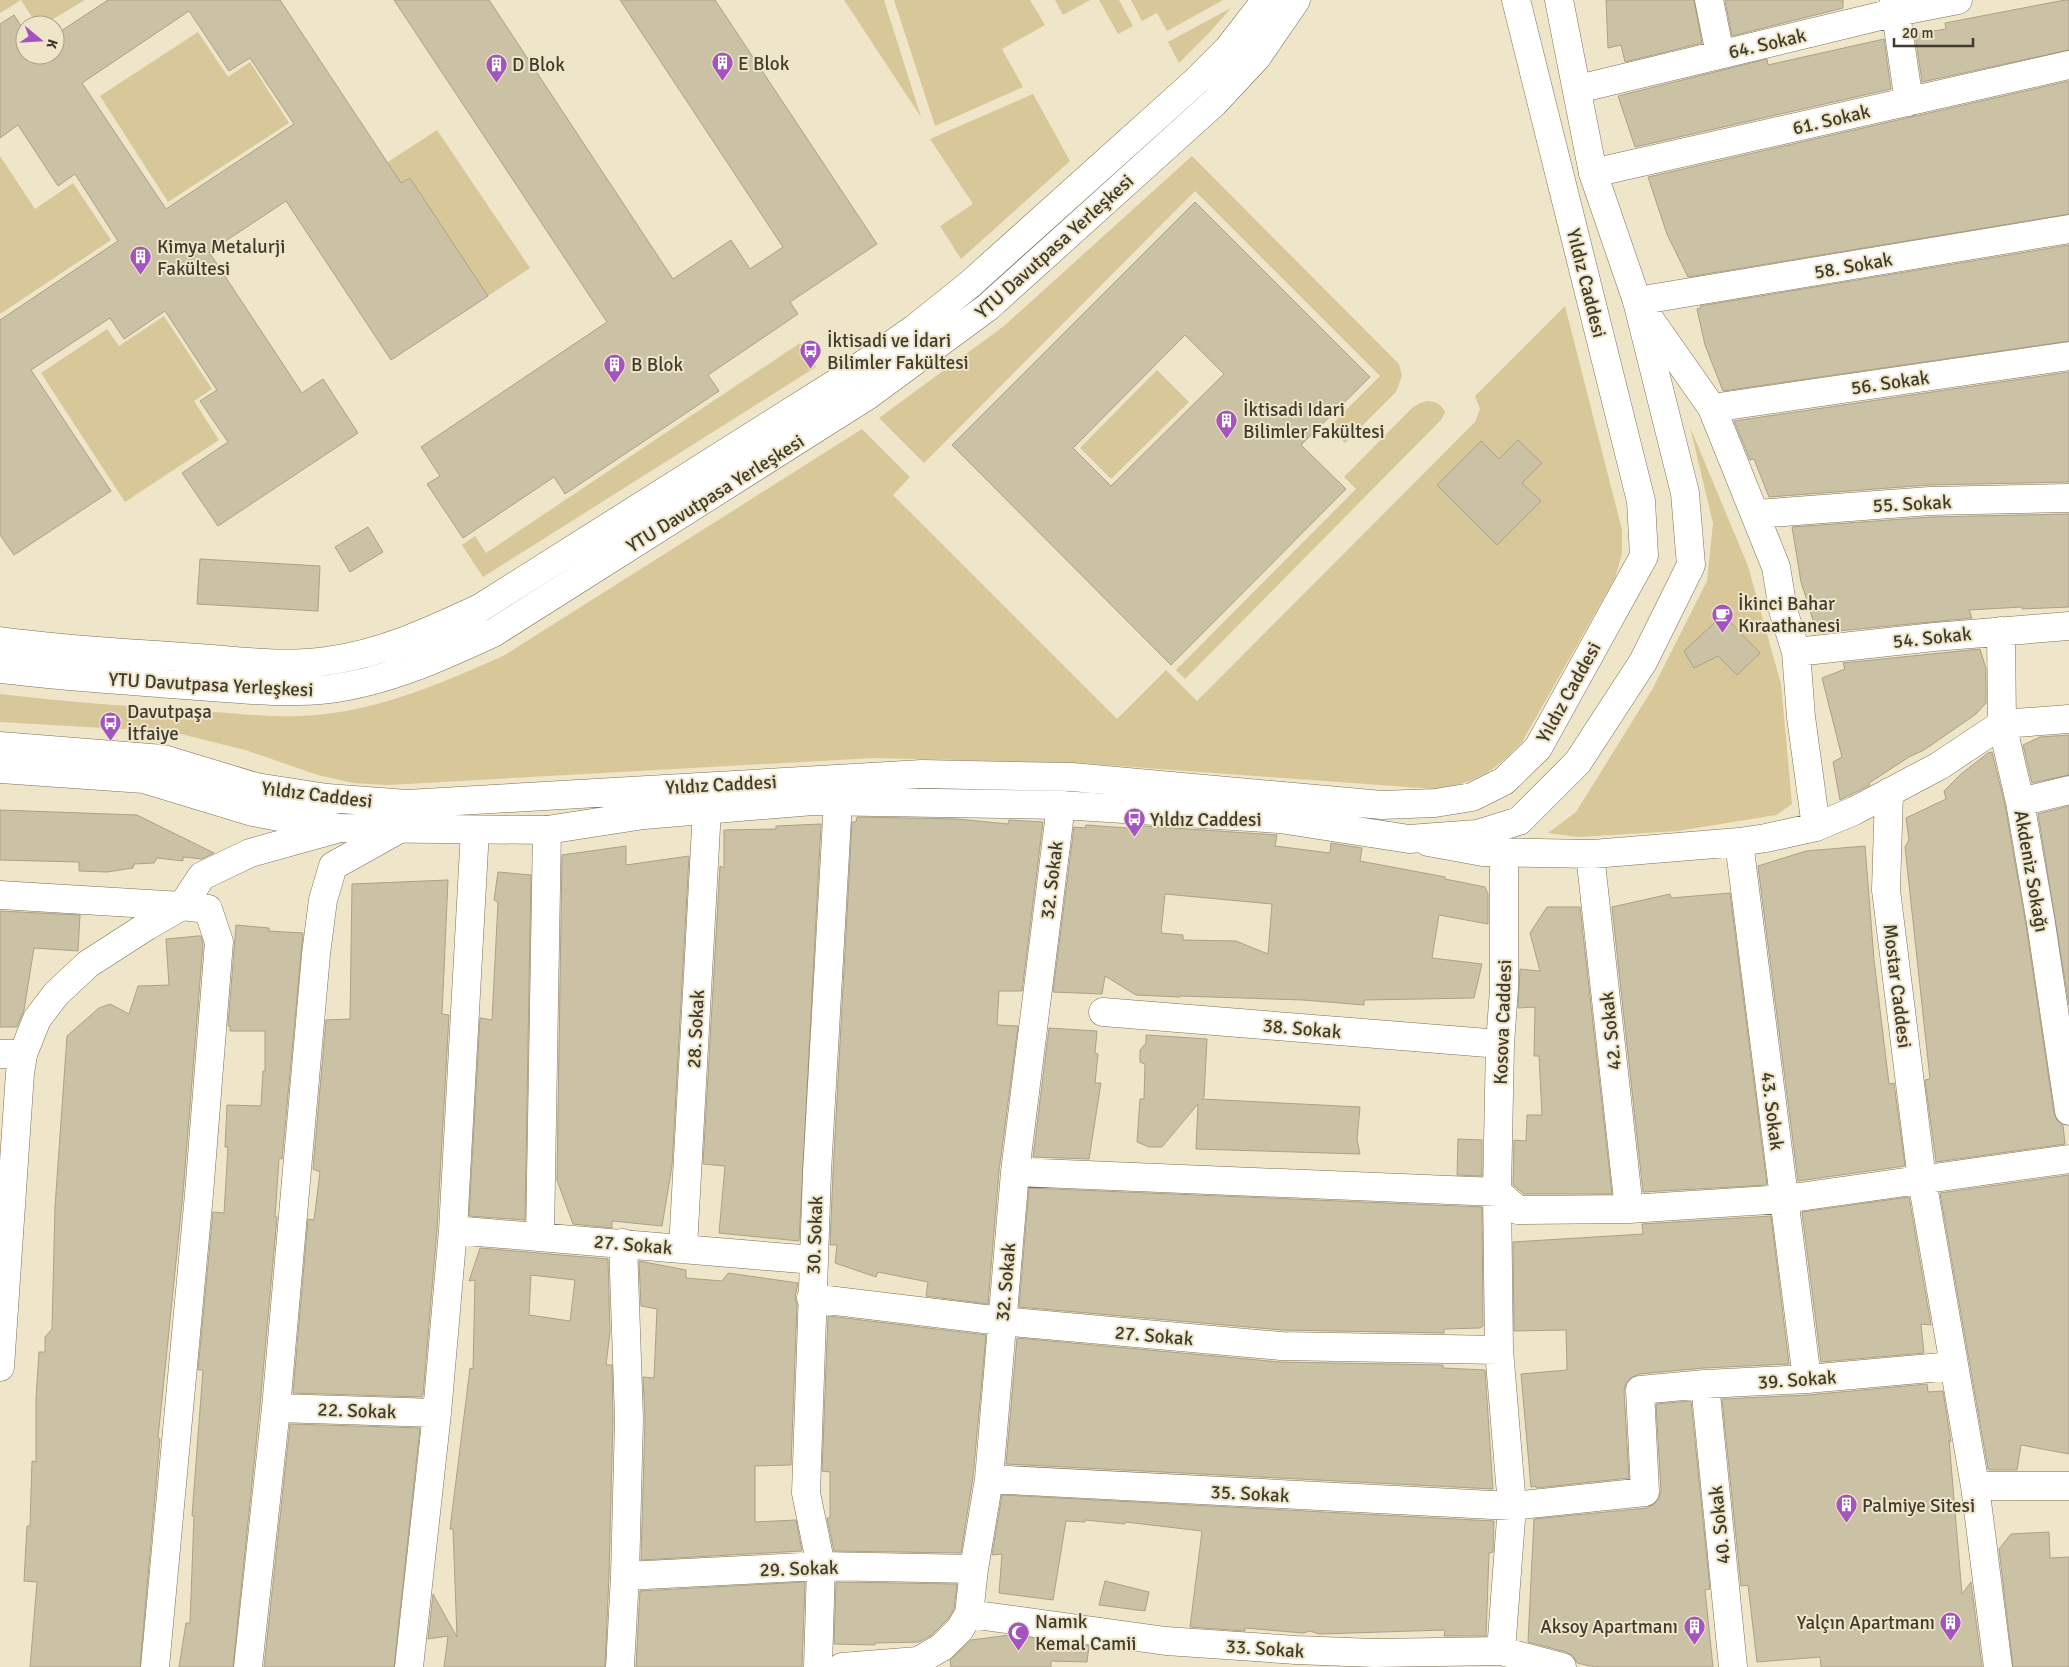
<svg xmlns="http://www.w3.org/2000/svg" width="2069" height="1667" font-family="Signika,sans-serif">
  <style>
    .green { fill: #d8c799 }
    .building { fill: #cbc1a5; stroke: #aba186; fill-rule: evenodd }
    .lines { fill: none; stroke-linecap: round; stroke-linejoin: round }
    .minor-casing { stroke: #7a7157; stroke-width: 29 }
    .tertiary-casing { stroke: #7a7157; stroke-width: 29 }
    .secondary-casing { stroke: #7a7157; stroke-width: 29 }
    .minor { stroke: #fff; stroke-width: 28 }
    .tertiary { stroke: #fff; stroke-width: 28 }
    .secondary { stroke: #fff; stroke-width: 28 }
    .labels { text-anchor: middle; stroke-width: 4; stroke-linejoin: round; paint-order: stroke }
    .street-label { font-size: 19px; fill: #3f3b2f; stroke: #efe5c8 }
    .poi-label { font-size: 19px; fill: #3f3b2f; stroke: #efe5c8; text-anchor: start }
  </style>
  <rect width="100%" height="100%" fill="#efe5c8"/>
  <path class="green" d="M0,0H85L43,25H37L21,0L0,13Z
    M844,0H884L921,117Z
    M894,0H1030L1045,25L1002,49L1023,87L935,126Z
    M1055,0H1090L1063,15Z
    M1099,0H1119L1133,26L1118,34Z
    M1131,0H1223L1167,31L1157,13L1142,21Z
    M1231,8L1210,32L1179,63L1168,42Z
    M198,32L228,77L250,62L289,123L168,202L100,96Z
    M1033,94L1070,161L961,259L940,226L973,204L930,139Z
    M437,130L530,268L488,296L410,178L385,194L371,173Z
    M0,156L35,209L73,183L111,240L0,314Z
    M1192,156L1399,364L1402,376L1396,392L1345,443L1329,427L1380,376L1195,191L924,463L879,418L1004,326Z
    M1565,306L1622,530V554L1615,578L1522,742C1493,773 1476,783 1435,789L1078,763L873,758L388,785L353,783L318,775L245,750L173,732L0,722V694C67,702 134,707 201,711C244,714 290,720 333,713C395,704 449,680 505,655L862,429L910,477L893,495L1117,719L1166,670L1197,701L1475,422L1480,409L1475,396Z
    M164,316L212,389L194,401L219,440L125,502L41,373L107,329L119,346Z
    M800,343L816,367L483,577L462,545L475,536L486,553Z
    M1157,370L1189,402L1111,479L1080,448Z
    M1427,401C1435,401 1443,405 1445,413L1441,420L1185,679L1176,670L1356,489L1344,477L1412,408L1420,403Z
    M1690,427L1748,566L1781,684L1792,804L1776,815L1678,831L1578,837L1548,833L1576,812L1653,688L1707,581L1713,523Z"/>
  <path class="building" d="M108,0H280L401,183L410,178L488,296L391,360L286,201L209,252L302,393L323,379L358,433L218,526L182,473L228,442L200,401L217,390L165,311L124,339L110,318L31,370L111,491L14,555L0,535V320L118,241L75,174L58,186L18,125L0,138V24L14,15L25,32V55H55V35ZM189,11L229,71L250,58L294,124L166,209L82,83Z
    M394,0H489L673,279L731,240L750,269L783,247L620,0H715L877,244L790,302L798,314L708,375L719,391L565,494L554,477L463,538L427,484L440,476L421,447L607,322Z
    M1606,0H1694L1702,43L1625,62L1621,45L1608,48Z
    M1725,0H1843V8L1732,36Z
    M2065,0H2069V50L1922,82L1915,34L1946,29L1945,23Z
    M1884,39L1891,89L1635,147L1618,96L1767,59L1768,65Z
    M2069,81V214L1688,277L1667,234L1648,177Z
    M1195,202L1370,377L1301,445L1346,489L1171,665L952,445ZM1185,335L1224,374L1111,486L1073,448Z
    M2069,245V341L1723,391L1705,345L1697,309L1701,308L1700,306Z
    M2069,372V482L1929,485L1769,497L1754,459L1750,460L1734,421Z
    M1518,440L1542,463L1522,483L1541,501L1497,545L1437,485L1481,441L1499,459Z
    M2069,514V607L2022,609V607L1969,610L1972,618L1817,633L1801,582L1792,527L1931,517Z
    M368,527L383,552L350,572L335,547Z
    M200,559L320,566L318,611L197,604Z
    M1723,615L1760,653L1737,675L1718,656L1694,668L1684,651Z
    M1980,649L1986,669V703L1976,714L1924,750L1909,757L1869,783L1870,785L1840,800L1833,762L1842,757L1822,678L1845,669L1843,663Z
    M2069,735V775L2032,783L2023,745L2040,737Z
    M1992,752L2005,805L2026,925L2054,1113L2057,1120L2063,1125L2065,1144L1936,1162L1925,1080L1930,1079L1905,847L1909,840L1906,818L1946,799L1944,791L1961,774L1988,753Z
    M2069,806V1005L2038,814Z
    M0,810L137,815L214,853L202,859L183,857V861L157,858L154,863L134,864L133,868L107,872L79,871V862L0,860Z
    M857,817L958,819L1008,824L1009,820L1043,822L1022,991H999L997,1025L1018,1026L999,1171L988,1304L926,1296L928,1282L878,1272L876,1277L835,1263L837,1245H830L833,1173L852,822H856Z
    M821,824L799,1241L719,1233L725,1166L703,1164L720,866L724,868V830L776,829V826Z
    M1086,825L1140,829L1141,826L1173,828L1277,835L1275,846L1330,853L1331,843L1362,848L1360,861L1445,877V879L1485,887L1488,894V924L1439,915L1432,958L1482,964L1474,998L1364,1000V1005L1303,1000L1180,996V997L1136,995L1105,976L1102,994L1053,992L1074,827L1085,828ZM1165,894L1272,904L1268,954L1236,941L1183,940V935L1161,933Z
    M626,846V865L689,856L672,1166L662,1226L612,1221V1228L573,1224L557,1180L562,855Z
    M1865,846L1874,960L1889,1084L1894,1083L1905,1166L1798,1181L1758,866L1806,851Z
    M498,872L531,875L525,1220L469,1216L480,1018L492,1020L498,902L494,900Z
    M448,880L442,1014L449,1015L437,1229L423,1395L422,1397L293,1393L308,1219L314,1220L320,1172L313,1169L326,1020L350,1019L352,884Z
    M1730,893L1767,1185L1643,1192L1612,907L1670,894L1671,898Z
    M1547,907H1580L1612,1194H1524L1513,1185L1514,1140L1526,1141L1527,1115H1542L1539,1056H1534L1535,1007L1518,1008L1520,969L1540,971L1530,933Z
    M0,911L80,915L78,951L34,948L24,1010L17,1027H0Z
    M236,925L269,928V931L303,933L282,1159L279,1158L275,1217H277L260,1406L233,1667H179L186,1623H190L194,1516H192L203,1370H198L213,1212L224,1213L228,1147H225L227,1105L261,1106L263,1071H265V1031H230V1026H228Z
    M198,936H201L203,944L183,1193L158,1438L160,1439L140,1667H30L37,1582L24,1581L27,1526H30L32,1461L36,1462V1398L39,1352H45V1337L52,1329L55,1207L67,1036L99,1008L110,1004L129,1014L138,986L169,985L166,939Z
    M1049,1028L1097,1031L1095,1053L1098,1054L1095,1083H1101L1089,1159L1033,1157Z
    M1146,1035L1207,1039L1204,1097L1202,1099L1360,1107L1357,1139L1360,1154L1196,1149L1198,1104L1162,1147H1149L1137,1142L1140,1099H1144L1145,1064L1140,1062V1050L1146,1043Z
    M1458,1139L1482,1140V1176L1457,1175Z
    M2069,1175V1454L2021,1445L2017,1470H1990L1988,1469L1940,1193Z
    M1029,1188L1482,1207L1483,1326L1480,1328L1444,1329V1333L1282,1330L1019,1307Z
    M1909,1197L1931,1325L1921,1324L1924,1353L1821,1362L1802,1212Z
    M1771,1216L1789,1364L1704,1368L1639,1374L1632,1377L1626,1383L1624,1391L1629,1478L1536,1488V1486L1531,1487L1521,1374L1567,1370L1566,1330L1514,1331L1513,1242L1643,1234L1642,1224Z
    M480,1248L608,1259L610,1332L606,1365H612L613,1419L609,1575L605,1667H444L448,1636L428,1639L433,1594L457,1637L453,1529H450L470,1368L473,1369L475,1280L469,1281ZM531,1275L575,1280L570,1321L529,1315Z
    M639,1261L686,1270V1278L722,1281L728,1273L798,1283L795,1297L797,1304L791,1465L755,1466V1522L796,1520L802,1551L641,1560L645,1419L643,1377L654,1378L657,1309L641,1306Z
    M828,1316L986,1335L973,1477L961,1553L834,1551L827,1518H830V1472L822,1471Z
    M1017,1338L1280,1362L1443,1365V1368L1485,1370L1493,1489L1006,1464Z
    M1927,1384L1928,1392L1943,1391L1951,1442L1949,1440L1962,1594L1971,1582L1982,1667H1821L1820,1657L1757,1662L1748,1585L1741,1586L1722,1399L1808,1395Z
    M1691,1401L1710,1589L1705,1590L1713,1667H1595L1577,1663L1573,1656L1566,1652L1528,1642L1534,1519L1647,1508L1654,1504L1659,1498L1661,1491L1656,1404Z
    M290,1424L420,1428L394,1667H264Z
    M1002,1495L1494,1521L1493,1552L1489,1553L1486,1636H1444L1445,1630L1319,1634L1310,1631L1303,1633L1245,1628V1631L1190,1627L1202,1531L1125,1522V1524L1085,1520V1522L1066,1521L1053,1600L999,1593L1002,1554L992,1555Z
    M2049,1532L2050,1558L2069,1557V1667H2013L1999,1549L2011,1534Z
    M1105,1581L1149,1592L1145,1611L1099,1605Z
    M805,1582L802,1667H636L640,1591Z
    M836,1582L957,1584L954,1609L948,1619L932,1635L919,1642L875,1643V1645L834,1644Z
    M1010,1635L1089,1646L1087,1662L1051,1661V1667H951L950,1660L971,1640Z"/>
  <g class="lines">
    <defs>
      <path id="minor" d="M1709,0L1720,54
        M1894,0L1909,102
        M1578,89L1897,12L1958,0
        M1593,173L2069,65
        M1712,408L2069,356
        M1756,514L1930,501L2069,498
        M2001,631L2002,724L2020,802L2041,923L2069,1111
        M0,641C65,650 131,653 197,658C240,661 284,667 326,661C381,654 431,631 480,608L841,380L914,329L969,285L1195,82L1228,49L1266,0
        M1796,652L1934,637L2069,626
        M0,669C65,677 131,681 197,686C240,689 285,694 329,689C387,682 441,657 493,633L867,396L988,307L1214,103L1257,57L1296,0
        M1889,792L1886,890L1922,1180L1975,1486L1998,1667
        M2020,802L2069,790
        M1816,827L1801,717L1796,652L1783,610L1776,567L1712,408L1637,301L2069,229
        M1428,842L1483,852L1593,854L1739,842L1766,838L1816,827L1854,811L1939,766L2002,724L2069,719
        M1739,842L1807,1379
        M1590,854L1629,1209
        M0,895L182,906L208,909L219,942L199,1194L155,1667
        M1103,1012L1500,1044
        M0,1054H23
        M1015,1172L1497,1192L1518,1210L1629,1209L1785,1199L2069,1159
        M453,1230L814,1260
        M540,1236L547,830
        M683,1248L707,809
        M811,1298L1001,1321L1281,1346L1499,1350
        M1705,1384L1733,1667
        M276,1408L437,1413
        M989,1479L1512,1506L1645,1492L1640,1390L1705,1384L1807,1379L1953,1366
        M1975,1486H2069
        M625,1576L821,1566L974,1569
        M969,1614L1166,1641L1296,1650L1374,1653L1501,1651L1562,1667
        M1501,1651L1512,1506L1499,1350L1497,1192L1500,1044L1504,989V852
        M248,1667L276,1408L316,954L323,900L333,866L401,828
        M409,1667L437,1413L453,1230L475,830
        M620,1667L625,1576L629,1419L623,1243
        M818,1667L821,1566L806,1493L817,1172L838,801
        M842,1667L918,1661L942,1647L960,1629L969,1614L974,1569L989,1479L1015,1172L1061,805"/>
      <path id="tertiary" d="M0,1367L20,1073L23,1054L37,1019L56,994L88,964L147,926L182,906L202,876L250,853L340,828"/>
      <path id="secondary" d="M0,746L163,759L256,787L327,798L407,804L922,774L1072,777L1382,805L1435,803L1472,797L1504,781L1538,748L1644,556L1641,501L1516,0
        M0,769L144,779L253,812L340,828L547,830L644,815L813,801L1061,805L1280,819L1409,839L1477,834L1519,821L1578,762L1643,662L1691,565L1685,493L1637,301L1593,173L1559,0"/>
    </defs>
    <use href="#minor" class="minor-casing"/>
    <use href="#tertiary" class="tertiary-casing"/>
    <use href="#secondary" class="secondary-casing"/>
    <use href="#minor" class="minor"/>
    <use href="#tertiary" class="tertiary"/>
    <use href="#secondary" class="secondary"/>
  </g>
  <defs>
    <symbol id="building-pin" viewBox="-11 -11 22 30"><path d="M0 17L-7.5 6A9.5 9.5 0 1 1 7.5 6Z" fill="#a653c2" stroke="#efe5c8"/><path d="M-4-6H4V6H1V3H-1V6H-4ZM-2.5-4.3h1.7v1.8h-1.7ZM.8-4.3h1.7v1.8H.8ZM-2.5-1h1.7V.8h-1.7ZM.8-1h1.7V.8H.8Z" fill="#fff"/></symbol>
    <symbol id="bus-pin" viewBox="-11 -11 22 30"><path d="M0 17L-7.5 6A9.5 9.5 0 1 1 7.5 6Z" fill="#a653c2" stroke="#efe5c8"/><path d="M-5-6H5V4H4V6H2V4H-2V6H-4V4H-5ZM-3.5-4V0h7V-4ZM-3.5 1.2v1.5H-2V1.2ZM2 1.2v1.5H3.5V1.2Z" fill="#fff"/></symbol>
    <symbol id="cafe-pin" viewBox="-11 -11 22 30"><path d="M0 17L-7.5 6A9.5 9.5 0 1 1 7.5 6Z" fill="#a653c2" stroke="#efe5c8"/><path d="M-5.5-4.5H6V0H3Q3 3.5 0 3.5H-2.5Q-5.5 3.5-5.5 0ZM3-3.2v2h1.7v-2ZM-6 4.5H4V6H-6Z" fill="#fff"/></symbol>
    <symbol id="mosque-pin" viewBox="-11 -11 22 30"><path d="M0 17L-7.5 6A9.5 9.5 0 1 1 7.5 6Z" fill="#a653c2" stroke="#efe5c8"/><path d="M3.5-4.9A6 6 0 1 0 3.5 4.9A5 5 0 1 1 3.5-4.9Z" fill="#fff"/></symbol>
  </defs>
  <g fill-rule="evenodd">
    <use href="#building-pin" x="710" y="50" width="25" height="34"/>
    <use href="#building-pin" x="484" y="52" width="25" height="34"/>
    <use href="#building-pin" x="128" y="244" width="25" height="34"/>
    <use href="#bus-pin" x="798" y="338" width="25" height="34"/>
    <use href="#building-pin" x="602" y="352" width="25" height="34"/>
    <use href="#building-pin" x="1214" y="408" width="25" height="34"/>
    <use href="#cafe-pin" x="1710" y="602" width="25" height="34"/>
    <use href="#bus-pin" x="98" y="710" width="25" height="34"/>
    <use href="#bus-pin" x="1122" y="806" width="25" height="34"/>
    <use href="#building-pin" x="1834" y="1492" width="25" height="34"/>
    <use href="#building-pin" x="1938" y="1610" width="25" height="34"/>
    <use href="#building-pin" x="1682" y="1614" width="25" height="34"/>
    <use href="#mosque-pin" x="1006" y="1620" width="25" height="34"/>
  </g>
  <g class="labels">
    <g class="street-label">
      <text transform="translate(1767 43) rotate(-13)" y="7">64. Sokak</text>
      <text transform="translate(1831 119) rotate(-13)" y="7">61. Sokak</text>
      <text transform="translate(1054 246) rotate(-42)" y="7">YTU Davutpasa Yerleşkesi</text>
      <text transform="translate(1853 265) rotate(-10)" y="7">58. Sokak</text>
      <text transform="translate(1587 283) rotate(76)" y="7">Yıldız Caddesi</text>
      <text transform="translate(1890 382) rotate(-8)" y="7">56. Sokak</text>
      <text transform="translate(715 493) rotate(-32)" y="7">YTU Davutpasa Yerleşkesi</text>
      <text transform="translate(1912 503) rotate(-3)" y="7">55. Sokak</text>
      <text transform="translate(1932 637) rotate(-6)" y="7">54. Sokak</text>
      <text transform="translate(211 684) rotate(3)" y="7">YTU Davutpasa Yerleşkesi</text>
      <text transform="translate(1568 692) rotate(-61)" y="7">Yıldız Caddesi</text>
      <text transform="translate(721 784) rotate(-3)" y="7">Yıldız Caddesi</text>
      <text transform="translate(317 794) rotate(7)" y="7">Yıldız Caddesi</text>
      <text transform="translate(2032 871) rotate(80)" y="7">Akdeniz Sokağı</text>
      <text transform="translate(1051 880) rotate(-83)" y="7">32. Sokak</text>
      <text transform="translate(1898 986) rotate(83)" y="7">Mostar Caddesi</text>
      <text transform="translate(1502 1022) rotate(-88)" y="7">Kosova Caddesi</text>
      <text transform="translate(1302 1028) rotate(5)" y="7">38. Sokak</text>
      <text transform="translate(695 1029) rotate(-87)" y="7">28. Sokak</text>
      <text transform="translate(1610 1031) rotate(-96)" y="7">42. Sokak</text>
      <text transform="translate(1773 1111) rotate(83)" y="7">43. Sokak</text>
      <text transform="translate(814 1235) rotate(-88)" y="7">30. Sokak</text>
      <text transform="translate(633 1244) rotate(5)" y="7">27. Sokak</text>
      <text transform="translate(1005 1282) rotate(-85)" y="7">32. Sokak</text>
      <text transform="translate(1154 1335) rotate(5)" y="7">27. Sokak</text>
      <text transform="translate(1797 1379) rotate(-4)" y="7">39. Sokak</text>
      <text transform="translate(357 1410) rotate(2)" y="7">22. Sokak</text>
      <text transform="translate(1250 1493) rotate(3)" y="7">35. Sokak</text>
      <text transform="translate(1719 1525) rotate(-96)" y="7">40. Sokak</text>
      <text transform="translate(799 1568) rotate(-2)" y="7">29. Sokak</text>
      <text transform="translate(1265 1648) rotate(4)" y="7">33. Sokak</text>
    </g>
    <g class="poi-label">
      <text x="738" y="70">E Blok</text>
      <text x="512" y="71">D Blok</text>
      <text x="157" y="253">Kimya Metalurji<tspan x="157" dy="22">Fakültesi</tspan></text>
      <text x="827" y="347">İktisadi ve İdari<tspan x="827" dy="22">Bilimler Fakültesi</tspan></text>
      <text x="631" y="371">B Blok</text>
      <text x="1243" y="416">İktisadi Idari<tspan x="1243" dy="22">Bilimler Fakültesi</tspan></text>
      <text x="1738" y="610">İkinci Bahar<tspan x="1738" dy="22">Kıraathanesi</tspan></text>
      <text x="127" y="718">Davutpaşa<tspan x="127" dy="22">İtfaiye</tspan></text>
      <text x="1150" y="826">Yıldız Caddesi</text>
      <text x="1862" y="1512">Palmiye Sitesi</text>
      <text x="1035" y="1628">Namık<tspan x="1035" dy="22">Kemal Camii</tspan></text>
      <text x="1935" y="1629" text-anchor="end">Yalçın Apartmanı</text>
      <text x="1678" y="1633" text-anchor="end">Aksoy Apartmanı</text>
    </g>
  </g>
  <g transform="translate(40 40) rotate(108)"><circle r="24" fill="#efe5c8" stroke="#a9a18b"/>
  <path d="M0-4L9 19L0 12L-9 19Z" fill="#a653c2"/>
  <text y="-8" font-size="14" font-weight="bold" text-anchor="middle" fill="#3f3b2f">K</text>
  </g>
  <path d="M1894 38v8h79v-8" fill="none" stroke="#3f3b2f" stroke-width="2.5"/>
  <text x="1902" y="38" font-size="15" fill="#3f3b2f" stroke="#efe5c8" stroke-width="4" paint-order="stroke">20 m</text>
</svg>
